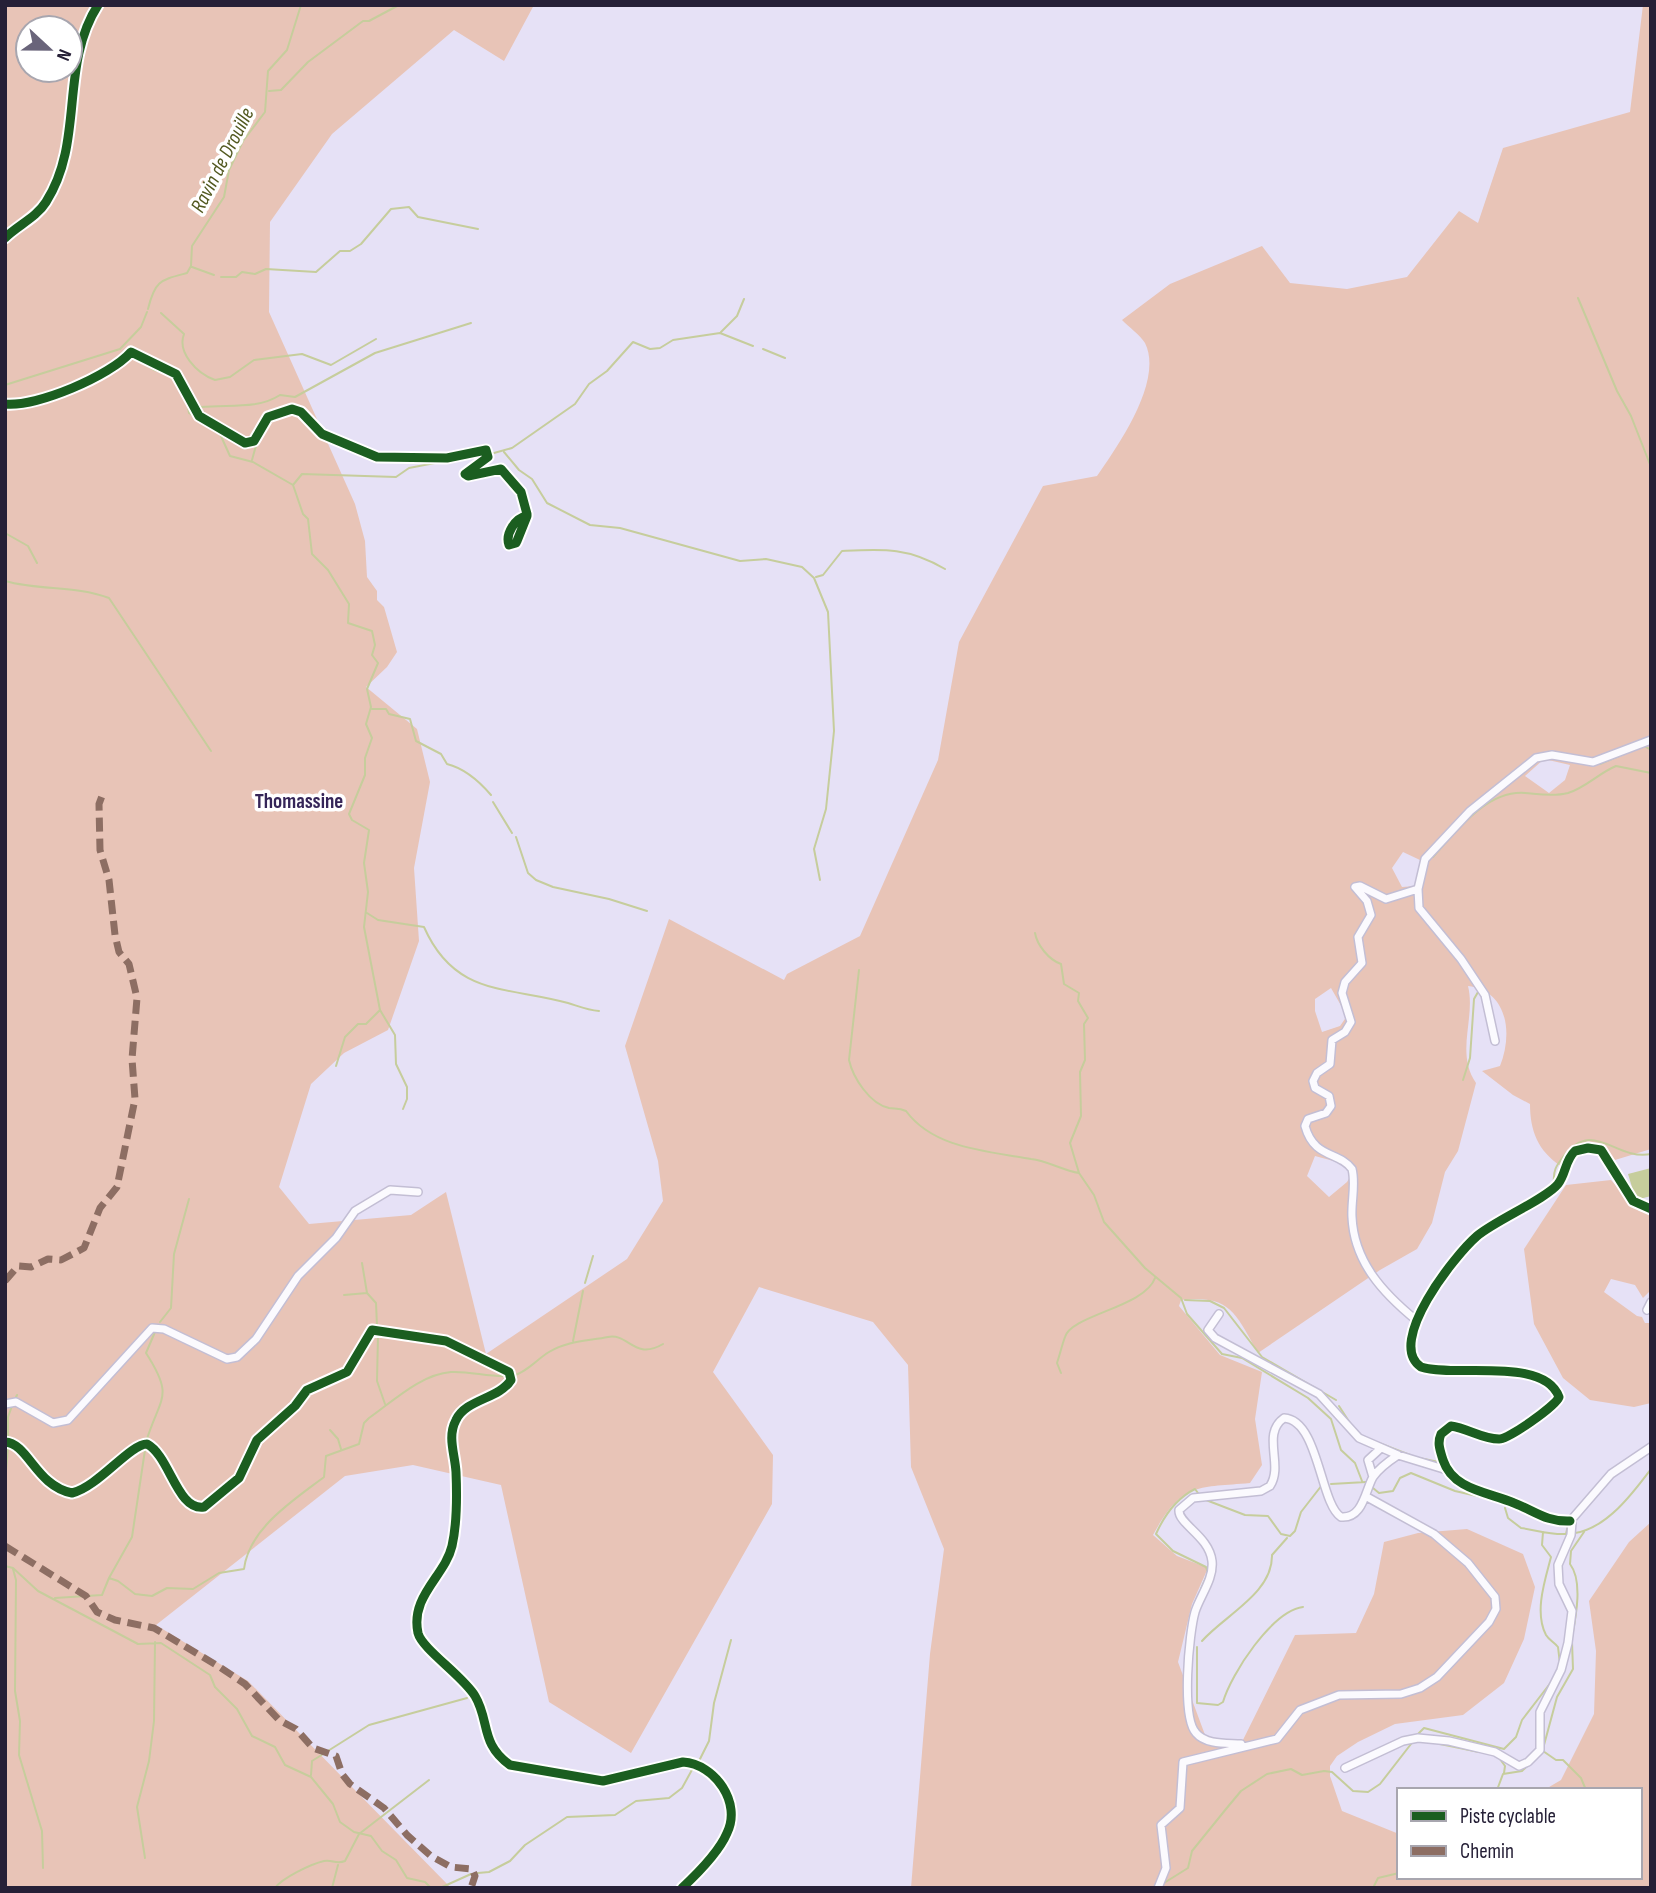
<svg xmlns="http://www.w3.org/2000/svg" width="1656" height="1893" font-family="'Sofia Sans Condensed',sans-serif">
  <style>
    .green { fill: #e8c4b7; fill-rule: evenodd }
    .water { fill: #c6cd9c }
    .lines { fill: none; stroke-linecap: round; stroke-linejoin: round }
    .stream { stroke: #c6cd9c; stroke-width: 2 }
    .minor-casing { stroke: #c3bed4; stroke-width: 10 }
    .major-casing { stroke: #c3bed4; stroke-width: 12 }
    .minor { stroke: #fbfafe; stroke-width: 7 }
    .major { stroke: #fbfafe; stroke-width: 9 }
    .quiet { stroke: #8d6e63; stroke-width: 7; stroke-dasharray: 14 7; stroke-linecap: butt }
    .cycleway-casing { stroke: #fff; stroke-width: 13 }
    .cycleway { stroke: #1b5e20; stroke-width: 9 }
    .labels { text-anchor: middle; stroke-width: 7; stroke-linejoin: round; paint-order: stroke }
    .water-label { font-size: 21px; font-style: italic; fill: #525920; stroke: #fff }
    .neighbourhood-label { font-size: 21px; font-weight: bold; fill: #352558; stroke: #fff }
  </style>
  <rect width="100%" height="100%" fill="#e6e1f6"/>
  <path class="green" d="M5,5H534L504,61L454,30L332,134L270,222L269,312L355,504L365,541L367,577L377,591V600L384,607L397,652L387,667L366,687L417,729L430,782L414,868L419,941L388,1030L344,1053L311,1084L279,1187L309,1224L411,1215L446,1192L486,1354L627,1259L663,1201L658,1161L625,1046L669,919L784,980L787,974L860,936L938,760L959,642L1043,486L1097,476C1117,447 1164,381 1145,343C1140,335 1129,327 1122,320L1170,284L1262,246L1290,283L1347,289L1407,277L1459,211L1478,223L1503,148L1630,112L1643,5H1651V1149L1615,1160C1592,1146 1579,1147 1561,1166C1538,1151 1530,1131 1530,1104L1513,1095L1482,1071L1500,1066C1513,1034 1508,991 1468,986C1476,1018 1455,1052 1476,1083L1458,1151L1445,1172L1432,1223L1417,1249L1380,1270L1258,1353C1236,1314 1230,1294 1181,1300L1179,1306L1220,1355L1262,1372L1255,1419L1262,1465L1250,1483C1196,1488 1182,1482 1153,1535L1177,1556L1208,1568L1192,1604L1178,1662L1208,1743L1238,1750L1295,1635L1356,1633L1374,1594L1384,1542L1418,1533L1467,1529L1523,1554L1535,1587L1524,1639L1504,1683L1463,1715L1395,1724L1358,1742L1337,1756L1330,1766V1776L1342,1811L1399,1834V1877H1640V1790H1544L1561,1780L1594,1714L1596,1651L1589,1601L1629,1542L1651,1522V1888H911L930,1654L944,1549L911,1467L908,1365L873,1322L759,1287L713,1372L773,1455L772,1504L631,1753L549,1702L501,1485L413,1465L345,1476L156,1625L248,1681L451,1888H5ZM28,28H70V70H28ZM1544,759L1570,765L1565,780L1549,793L1525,776ZM1403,852L1420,860L1416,886L1402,887L1392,868ZM1331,988L1347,1016L1340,1026L1322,1032L1315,1011V999ZM1315,1156L1341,1163L1351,1175L1347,1182L1329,1197L1307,1176Z
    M1611,1180L1639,1211L1651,1213V1290L1643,1298L1635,1285L1611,1279L1604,1292L1637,1316L1642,1317L1645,1323H1651V1403L1634,1407L1590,1400L1563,1378L1534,1324L1524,1249L1566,1185Z"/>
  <path class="water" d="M1651,1168V1196L1636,1200L1628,1174Z"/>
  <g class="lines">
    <path class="stream" d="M269,91L281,90L308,62L363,21H369L399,5
      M192,267L214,275
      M221,277H236L242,272L255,274L266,269L316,272L340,251H350L361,244L391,209L409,207L418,217L478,229
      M1578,298L1617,391L1631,416L1651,467
      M148,309C155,280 161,280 187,273L191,266L192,246L224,197L229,170L243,141L265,112L268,71L287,50L301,5
      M161,313L184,334C177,352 196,373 215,380L230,377L254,360L302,354L331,365L376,339
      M721,332L737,316L744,299
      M763,349L785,358
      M132,357L154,370L169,374
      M5,385L120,349L141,327L147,312
      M187,400L189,413L220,434L230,456L253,462L293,485L303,514L308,519L312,554L328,570L349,604L348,623L372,631L375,645L372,655L378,663L367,689L371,707L366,724L372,738L365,758V775L349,814L352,820L369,830L364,863L368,892L364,927L380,1010L395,1035L396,1064L407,1087V1099L403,1109
      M196,402L201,407C228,404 257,410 280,395L295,397L375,353L471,323
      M504,452L519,470L532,479L547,503L590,525L620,528L740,561L766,559L802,567L814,578L828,612L834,731L826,809L814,849L820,880
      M494,453L512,448L575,404L589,384L607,371L633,342L650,349L660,348L673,340L720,333L753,346
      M252,460L257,442
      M293,485L302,474L396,477L409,468L471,456
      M5,533L28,546L37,563
      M816,577L823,575L842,551C883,549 908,547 945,569
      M5,581C41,591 75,585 109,598L211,751
      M372,709H386L389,714L410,719L416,741L441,754L447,764C463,768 479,781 491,795
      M1644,746L1651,750
      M1581,764H1600L1619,756
      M493,802L512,833
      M516,837L528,873L536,880L553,887L609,899L647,911
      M1433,857C1456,832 1486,790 1525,793C1538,794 1553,797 1568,793C1585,788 1599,773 1616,766L1651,773
      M367,913L378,920L424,927C455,997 507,986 568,1003C578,1006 587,1010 599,1011
      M1035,933C1037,945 1049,960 1061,964L1064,984L1079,993L1078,1001L1088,1018L1084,1024L1085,1060L1080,1072L1081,1116L1070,1143L1079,1173
      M859,970L849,1060C853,1078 870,1104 889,1108C895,1109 899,1108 906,1111C934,1149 988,1151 1031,1159C1048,1161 1062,1170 1079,1173L1094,1195L1104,1222L1145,1268L1181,1298L1187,1314L1222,1354L1242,1358L1308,1398L1331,1419L1341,1450L1355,1463L1362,1481
      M336,1066L345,1037L358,1024H366L380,1010
      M1463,1080L1470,1058L1474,999L1478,992
      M1554,1182C1553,1171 1556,1166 1563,1157C1594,1117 1614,1161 1651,1154
      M362,1263L367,1293L376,1303L377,1326
      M585,1283L593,1256
      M344,1295L367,1293
      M1185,1300L1210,1301L1224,1308L1262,1357L1336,1400
      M160,1322L171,1308L174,1254L189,1199
      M378,1335L377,1381L385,1404
      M573,1341L583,1291
      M1061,1373L1057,1363C1060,1354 1062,1345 1065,1337C1071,1315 1145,1307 1155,1278
      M512,1376C526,1373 537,1359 549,1352C567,1341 587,1341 608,1337C629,1333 634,1361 663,1344
      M16,1397L17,1395
      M1339,1406L1350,1423
      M330,1430L338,1439L341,1449
      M8,1437V1417L12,1406
      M146,1442C160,1396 175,1398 146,1353L155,1332
      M1379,1443L1410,1455
      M1419,1458L1439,1462
      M1447,1459L1452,1470
      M5,1483L8,1447
      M1331,1484L1366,1482
      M1373,1488L1379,1493L1393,1491L1400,1478L1411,1473L1455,1491L1503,1502
      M1480,1488L1494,1493
      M1198,1493L1195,1489C1177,1498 1164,1516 1156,1534L1173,1551L1206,1567L1208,1573L1201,1589
      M1206,1500L1245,1515L1268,1516L1281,1534L1290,1536L1295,1531L1301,1512L1322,1485
      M1516,1500L1533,1508
      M1505,1508L1508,1518L1521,1528C1536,1530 1550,1535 1566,1534L1568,1525
      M1561,1517H1568
      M1543,1532L1542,1545L1551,1557C1545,1580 1534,1612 1546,1635C1549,1640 1554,1642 1558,1647L1560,1664
      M1575,1533C1607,1528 1633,1493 1651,1469
      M5,1566L13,1568L38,1591L138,1644L161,1643L210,1675L215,1687L237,1709L252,1736L275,1747L285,1765L311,1777L333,1804L340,1822L354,1832L371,1836L382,1851L396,1860L407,1878L425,1882L431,1888
      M13,1569L16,1580L15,1691L20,1721L19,1755L42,1831L43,1868
      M109,1578L132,1537L145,1450
      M55,1598L102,1595L109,1578L118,1581L135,1594L152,1596L167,1588L193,1589L219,1573L244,1569C249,1528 294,1500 324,1477L326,1456L359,1444L364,1423L369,1418C392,1402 421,1374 451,1372C470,1371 488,1377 507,1376
      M1188,1632L1190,1621
      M1572,1637C1576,1616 1583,1581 1570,1564L1571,1551L1584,1532
      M1202,1641C1225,1615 1273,1593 1272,1555L1287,1538
      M1197,1647V1703L1218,1705L1223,1702C1231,1674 1272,1611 1303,1607
      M1418,1734L1424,1728L1504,1749L1516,1737L1522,1720L1552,1681
      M1440,1744L1479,1752
      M1544,1745L1557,1697L1573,1669L1572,1642
      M1543,1751L1556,1760H1563L1581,1778L1586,1790
      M1500,1759L1505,1766L1504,1773
      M699,1761L709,1741L714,1703L731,1640
      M311,1775L312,1761L369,1725L467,1698
      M1497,1790L1503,1774L1522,1771L1538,1756
      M145,1858L137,1807L149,1761L154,1721L155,1642
      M478,1873L489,1872L510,1861L525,1845L567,1817L615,1815L636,1801L669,1798L682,1788L693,1768
      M1616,1877L1617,1879
      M1164,1883L1188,1868L1192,1851L1226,1809L1241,1791L1267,1774L1291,1769L1302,1775L1324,1771L1332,1772L1353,1791L1368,1792L1380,1784L1411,1744
      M275,1888C282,1878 311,1864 324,1861C332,1859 336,1865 345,1861L359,1834L429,1780
      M332,1888L338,1865
      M440,1888L471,1874
      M1373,1888L1378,1878L1399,1873"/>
    <defs>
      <path id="minor" d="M5,404C37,407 110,376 131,352L176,374L199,416L245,443L254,441L268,417L292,409L301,412L322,434L377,457L447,458L486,450L488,457L465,474L468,476L501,469L521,492L527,514V516L517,541L516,543L509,545C505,534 515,518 527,516
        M1495,1041L1485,995L1461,959L1419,908L1418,889L1425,859L1470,811L1536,758L1552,755L1593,762L1651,740
        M1647,1310L1651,1302
        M1219,1314L1208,1330L1215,1338L1319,1394L1359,1438L1398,1455L1447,1470
        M1416,1320C1383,1293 1354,1262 1352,1217C1351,1202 1356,1184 1352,1169C1339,1151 1314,1159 1305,1126L1308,1119L1326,1113L1331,1106L1329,1096L1315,1088L1313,1081L1317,1073L1330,1064L1332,1040L1345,1032L1351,1022L1342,993L1345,982L1362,963L1358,937L1371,915L1367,901L1355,887L1360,886L1386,899L1418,889
        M5,1404L16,1402L53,1423L68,1420L152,1328L164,1329L227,1359L237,1357L256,1339L298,1276L336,1238L355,1211L390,1190L418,1192
        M5,1442C28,1443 36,1486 72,1493C98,1487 130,1444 147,1444C170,1456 177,1511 204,1507L239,1478L257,1440L295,1406L307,1390L347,1372L372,1330L446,1341L509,1372L511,1380C499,1399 466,1399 456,1420C447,1437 455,1454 456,1472C457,1495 457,1524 452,1546C445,1576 410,1596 418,1633C422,1649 463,1676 475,1696C490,1721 480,1744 510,1765L603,1781L683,1762C715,1764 742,1803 727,1833C719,1852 697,1874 682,1888
        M1373,1477L1368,1460L1381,1448
        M1572,1519L1611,1474L1651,1447
        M1570,1521C1546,1522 1535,1511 1514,1503C1488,1492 1453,1490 1443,1460C1440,1450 1437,1443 1441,1434L1451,1426C1467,1428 1482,1439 1499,1439C1507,1440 1556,1406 1559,1397C1544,1356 1455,1378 1421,1367C1385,1343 1455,1255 1477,1236C1496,1220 1546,1199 1558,1184C1566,1174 1565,1160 1575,1151L1588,1148L1601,1150L1633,1201L1651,1209
        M1241,1744C1227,1743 1206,1745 1196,1733C1181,1717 1189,1633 1195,1612C1200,1596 1214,1579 1212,1561C1209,1536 1178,1524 1179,1510L1193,1498L1261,1491L1270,1486C1284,1465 1261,1434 1284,1418C1319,1420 1320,1504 1341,1517C1363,1519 1365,1491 1373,1477C1379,1468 1389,1461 1398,1455
        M1345,1768L1403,1741L1418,1738L1449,1741L1495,1752L1519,1766L1528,1762L1540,1750V1712L1561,1670L1568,1643L1572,1611L1559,1584L1558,1565L1571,1535L1572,1522
        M1158,1888L1166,1868L1161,1825L1180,1808L1183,1762L1277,1739L1300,1710L1339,1695L1401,1694L1420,1688L1437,1677L1489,1622L1496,1609L1495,1597L1468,1563L1434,1534L1367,1497"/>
      <path id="major" d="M5,238C18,225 36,218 46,202C85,141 59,66 98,5"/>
    </defs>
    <use href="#minor" class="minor-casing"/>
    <use href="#major" class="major-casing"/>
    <use href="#minor" class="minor"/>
    <use href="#major" class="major"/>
    <path class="quiet" d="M5,1281L18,1266L31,1267L48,1259L61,1260L84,1248L100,1208L117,1187L135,1099L132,1059L137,998L129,964L119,952L115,935L109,880L100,850L99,804L102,796
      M5,1546L86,1596L97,1612L115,1620L154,1628L218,1666L245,1684L279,1720L296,1729L313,1748L336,1756L342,1774L350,1784L384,1808L407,1835L431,1856L451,1867L472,1869L475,1876L471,1888"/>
    <defs>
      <path id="cycleway" d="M5,238C18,225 36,218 46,202C85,141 59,66 98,5
        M5,404C37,407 110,376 131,352L176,374L199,416L245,443L254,441L268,417L292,409L301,412L322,434L377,457L447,458L486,450L488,457L465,474L468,476L501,469L521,492L527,514V516L517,541L516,543L509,545C505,534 515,518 527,516
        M5,1442C28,1443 36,1486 72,1493C98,1487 130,1444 147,1444C170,1456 177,1511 204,1507L239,1478L257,1440L295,1406L307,1390L347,1372L372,1330L446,1341L509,1372L511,1380C499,1399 466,1399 456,1420C447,1437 455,1454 456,1472C457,1495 457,1524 452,1546C445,1576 410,1596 418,1633C422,1649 463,1676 475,1696C490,1721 480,1744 510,1765L603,1781L683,1762C715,1764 742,1803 727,1833C719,1852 697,1874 682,1888
        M1570,1521C1546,1522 1535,1511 1514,1503C1488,1492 1453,1490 1443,1460C1440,1450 1437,1443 1441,1434L1451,1426C1467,1428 1482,1439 1499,1439C1507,1440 1556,1406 1559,1397C1544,1356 1455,1378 1421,1367C1385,1343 1455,1255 1477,1236C1496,1220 1546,1199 1558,1184C1566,1174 1565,1160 1575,1151L1588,1148L1601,1150L1633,1201L1651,1209"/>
    </defs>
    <use href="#cycleway" class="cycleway-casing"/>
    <use href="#cycleway" class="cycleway"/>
  </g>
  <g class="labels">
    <g class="water-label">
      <text transform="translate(222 160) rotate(-63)" y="7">Ravin de Drouille</text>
    </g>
    <g class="neighbourhood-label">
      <text x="299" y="808">Thomassine</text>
    </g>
  </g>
  <rect width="1656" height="1893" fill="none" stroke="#262037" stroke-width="14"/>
  <rect x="1397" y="1788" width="245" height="91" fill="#ffffff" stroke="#a8a6af" stroke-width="2"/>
  <rect x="1411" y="1811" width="35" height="10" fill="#1b5e20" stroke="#a8a6af" stroke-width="2"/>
  <text x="1460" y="1823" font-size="21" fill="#262037">Piste cyclable</text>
  <rect x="1411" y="1846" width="35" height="10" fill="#8d6e63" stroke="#a8a6af" stroke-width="2"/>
  <text x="1460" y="1858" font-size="21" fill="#262037">Chemin</text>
  <g transform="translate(49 49) rotate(112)"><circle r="33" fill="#ffffff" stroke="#a8a6af" stroke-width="2"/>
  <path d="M0-5L12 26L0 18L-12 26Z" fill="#69647a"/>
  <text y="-10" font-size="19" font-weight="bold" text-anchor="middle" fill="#262037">N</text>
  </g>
</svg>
